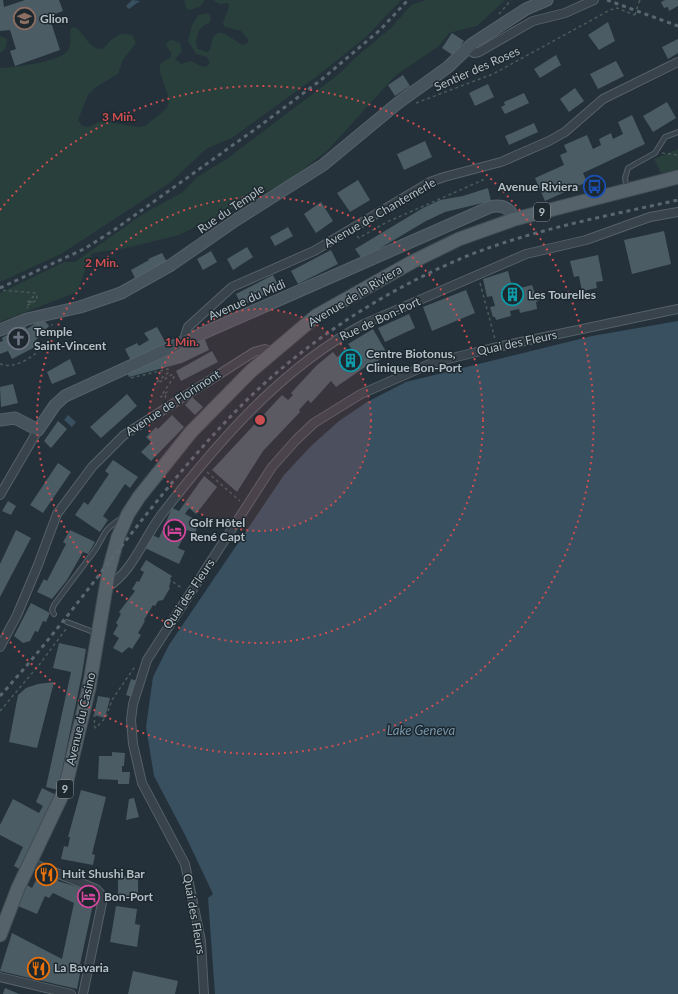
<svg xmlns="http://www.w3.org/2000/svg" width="678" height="994" font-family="Lato,sans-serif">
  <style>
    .green { fill: #293f3c }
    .water { fill: #395060 }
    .building { fill: #4c5c65 }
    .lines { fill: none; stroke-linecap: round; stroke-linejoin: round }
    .lane-casing { stroke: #566168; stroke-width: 6 }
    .street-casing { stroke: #566168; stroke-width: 10 }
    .secondary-casing { stroke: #566168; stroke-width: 13 }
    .primary-casing { stroke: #414c53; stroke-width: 15 }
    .path { stroke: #485c5a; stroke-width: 1.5; stroke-dasharray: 3 3; stroke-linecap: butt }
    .lane { stroke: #38434b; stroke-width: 4 }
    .street { stroke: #38434b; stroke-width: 8 }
    .secondary { stroke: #46535d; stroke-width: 11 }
    .primary { stroke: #56626a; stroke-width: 13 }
    .rail { stroke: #5a6771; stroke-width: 3; stroke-dasharray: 4 4; stroke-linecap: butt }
    .path-bridge { stroke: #485c5a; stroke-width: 1.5; stroke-dasharray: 3 3; stroke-linecap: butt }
    .ring { fill: none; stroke: #cd4e50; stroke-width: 2; stroke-dasharray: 2 4 }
    .labels { text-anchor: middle; stroke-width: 3; stroke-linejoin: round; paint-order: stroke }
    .shield { fill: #1d282f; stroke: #869199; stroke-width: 1 }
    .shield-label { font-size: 11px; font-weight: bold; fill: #b3bec6 }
    .poi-label { font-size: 12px; font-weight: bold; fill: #b3bec6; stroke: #1d282f; text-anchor: start }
    .street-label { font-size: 12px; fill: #b3bec6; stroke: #1d282f }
    .water-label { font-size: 13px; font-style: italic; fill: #7594a8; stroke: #1d282f }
    .centre { fill: #cd4e50; stroke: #1d282f; stroke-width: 2 }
    .ring-label { font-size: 12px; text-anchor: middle; font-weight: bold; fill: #cd4e50; stroke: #1d282f; stroke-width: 3; stroke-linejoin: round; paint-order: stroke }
  </style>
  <rect width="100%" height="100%" fill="#24313a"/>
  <path class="green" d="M184,0H205L200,7L189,10L186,8Z
    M213,0H401L366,37L316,77L232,138L206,149L171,182L61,254L0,282V68C15,67 61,62 68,50C72,44 69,35 71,28L74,27C85,32 88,50 103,49C112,39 119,30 133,36L136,43L123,60L118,74L96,87L88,95L78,120L82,126L88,127L101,121L138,127L145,126L167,108L169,99L160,72V64L170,58L171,53L166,45L168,41L173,40L180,43L182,51L175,59L181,64L191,61L203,67L207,66L210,63L207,57L196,54L188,41L192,25L198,15L208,13L211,16L210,22C207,25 205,24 202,27C197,32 194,43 198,49L208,52C213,47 210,36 218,33C225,30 236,43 243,45L248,42V39L241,31L225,27L223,23L229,7L228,3L219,4Z
    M426,0H505L477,26L449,33L439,46L395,76L328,150L288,181L179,235L126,248L92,253L77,292L0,322V293L64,262H75L143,214L183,192L197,177L228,158L339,74L356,57L391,28L411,5Z
    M0,36L7,39C7,45 6,50 0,53Z
    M678,149V170L661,173L654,159Z"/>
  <path class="water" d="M132,0L140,1L129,9L126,6Z
    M678,321V994H215L208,898L213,894L185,835L154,776L146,727L153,677L169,645L284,475L311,446L339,421L367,402L406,382L592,336Z
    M68,415L76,422L72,427L64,420Z"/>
  <path class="building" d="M0,0H3L4,7L25,0H59L63,11L49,16L60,50L15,66L10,51L16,49L10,30L0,31Z
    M665,0H678V6L669,11L668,7L664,8L661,2Z
    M608,22L615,41L599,50L588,35Z
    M452,33L464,41L454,56L442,48Z
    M678,39V53L668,59L662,47Z
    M556,55L561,65L540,78L534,69Z
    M616,61L624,76L598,89L590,74Z
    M403,75L410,86L395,96L388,85Z
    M488,84L494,97L475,106L469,93Z
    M575,88L584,101L569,112L560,99Z
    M524,93L529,103L505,114L501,107L505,105L504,102Z
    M667,102L676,118L653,132L643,116Z
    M632,115L645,144L583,173L587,182L545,201L535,178L564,165L560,155L567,152L564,145L587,135L593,149L601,145L599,139L611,133L613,139L623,134L618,122Z
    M534,123L538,132L509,145L505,136Z
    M425,141L432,157L404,170L397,154Z
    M358,180L370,200L350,212L337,193Z
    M488,188L491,201L445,212L426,221L362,259L355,249L423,208L440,200L463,196Z
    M321,202L333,221L316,233L304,214Z
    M288,227L293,236L275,246L270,237Z
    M664,231L671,264L632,274L624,240Z
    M247,247L253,257L233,270L227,259Z
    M331,250L338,264L298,284L291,271Z
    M211,251L217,262L203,270L197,259Z
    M162,253L167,262L136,280L131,270L149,260L148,259Z
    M598,255L603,281L596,282L597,288L582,291L579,276L574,277L570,261Z
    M508,271L513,290L532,285L535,294H538L539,301L536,302L537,309L520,313L519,309L510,311L511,316L496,320L495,317H493L490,307L495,306L492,296L487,297L483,279Z
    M273,275L279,287L242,306L236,294Z
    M466,290L475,313L432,331L423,307Z
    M409,314L415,328L385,342L378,328Z
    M44,320L49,326L35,341L37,346L12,359L8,351L0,354V342L3,341L2,338L24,325L27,329L39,321Z
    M157,327L167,345L131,361L125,349L137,343L139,346L149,340L144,333Z
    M373,329L388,355L369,366L368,365L336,387L331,381L311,403L308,400L299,410L300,412L263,451L237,492L212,470L282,395L288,400L293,395L291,393L317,365L333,352L337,357L351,348L348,344Z
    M204,337L209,350L182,363L129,377L127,372Z
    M212,351L218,362L181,381L176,371Z
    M70,359L76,374L52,384L47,372Z
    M13,384L18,403L1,407L0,387Z
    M127,394L137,406L101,438L90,427Z
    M192,397L203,407L195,415L185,405Z
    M172,415L184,427L151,461L141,452L151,442L146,437L156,427L158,429Z
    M58,421L67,429L51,448L44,441Z
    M113,460L138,477L130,488L125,484L103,516L108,520L100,532L75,515L84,502L88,505L109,474L105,471Z
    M58,463L71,472L43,513L30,505Z
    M204,476L217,487L196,514L189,508L185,514L200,522L195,533L187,530L178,548L185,551L179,564L145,548L152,535L159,538L172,508L179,511Z
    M8,501L16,506L11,515L2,511Z
    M16,530L31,538L0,597V564Z
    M70,530L95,542L88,554L83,552L67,580L52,599L37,592L44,579L47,581L66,544L63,542Z
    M146,560L172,576L170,579L171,580L169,587L170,588L163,600L158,601L155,606L153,605L144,620L145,621L138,633L141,635L132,649L129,647L122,653L113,648L119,638L113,634L118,625L116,623L121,614L119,612L135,591L132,589L137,581L139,582L144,572L140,570Z
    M31,603L50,613L46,622L43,621L38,632L35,631L30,641L23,643L14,636Z
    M59,643L86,649L82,674L58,790L46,787L71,672L53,668Z
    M131,679L137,681L132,697L126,695Z
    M54,682L37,748L9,742L18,695L26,688L38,684Z
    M98,696L110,698L105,718L94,715Z
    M112,752L125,753L124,766H122V772H130L129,784H118V780L98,779L99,756H112Z
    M42,788L56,795L21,870L14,866L23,847L0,835V825L13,799L39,813L43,806L36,802Z
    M81,790L106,797L92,854L95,855L93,865L61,859L64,846L68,847L70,837H68Z
    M134,798L139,817L126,820L129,799Z
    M41,871L58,879V881L87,890V893L92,894L91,899L94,900L80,964H82L77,989L0,971L12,933L62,959L74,903L53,893L49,898L45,896L37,914L18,906L27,885L32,888Z
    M118,876L138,877V897H118Z
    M116,906L137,909L135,924L140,925L137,947L110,942Z
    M133,971L178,981L175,994H128Z
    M5,988L19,994H3Z"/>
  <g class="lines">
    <defs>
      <path id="lane" d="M627,189L625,178L628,168L655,153L665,137L678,132
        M54,614L52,610L54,605C67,587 80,570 93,553C106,535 101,531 122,518
        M67,622L96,633"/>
      <path id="street" d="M466,49L474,53L479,52L533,21L565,13L594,0
        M183,342L188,327L232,287L314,251L430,182L444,177L501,162L549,141L565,132L603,99L678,62
        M0,495L38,430
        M106,588C133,572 143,539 162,514C218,442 282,367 364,324L526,254L586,240L650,217L678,212
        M0,647L17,615L38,565L57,514L92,467L124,435L254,352L265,349L272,352
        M29,862L96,889L100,893L102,903L83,994
        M0,977L71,994
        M204,994L201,941L185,864L142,783L133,744L131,720L133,704L147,660L272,467L296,440L314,423L361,394L432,363L497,347L678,309"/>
      <path id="secondary" d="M0,330L27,319L80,307L121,293L171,265L236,220L323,165L398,103L448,67L472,44L526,9L547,0
        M0,420L15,418L38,430L55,405L65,396L183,342L490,207C502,204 510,208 515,219"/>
      <path id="primary" d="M0,935L18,888L65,789L89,688L109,570L118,537L128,514L139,497L191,432L251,371L316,316L412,262L459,239L515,219L678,177"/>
    </defs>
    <use href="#lane" class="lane-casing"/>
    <use href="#street" class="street-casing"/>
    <use href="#secondary" class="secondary-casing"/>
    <use href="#primary" class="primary-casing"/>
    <path class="path" d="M639,2L640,0
      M499,14L511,0
      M416,103L493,74L610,10L617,8L635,15
      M662,153L678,155
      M357,236L359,238L387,222L483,180L482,177
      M480,283L495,339
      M0,286L1,290L36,293L37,298L34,296L27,303L35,301L26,306L28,308
      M0,364C4,365 9,366 13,365C29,362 54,342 52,324
      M131,378L168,369L169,372L157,382L158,383L173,374L174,377L161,396V397L167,392L165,398
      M207,472L240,501
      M173,582L183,589
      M0,711L39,665L66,629
      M93,716H95L94,726L96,728L106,717L112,700L136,665"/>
    <use href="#lane" class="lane"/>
    <use href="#street" class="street"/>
    <use href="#secondary" class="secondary"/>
    <use href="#primary" class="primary"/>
    <path class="rail" d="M607,0L678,26
      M0,288L84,249L114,230L261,125L321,80L380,30L408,0
      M0,696C88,599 158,486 252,395C314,336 388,289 467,256C535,229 607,216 678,200"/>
    <path class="path-bridge" d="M635,15L639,2"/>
  </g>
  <circle cx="260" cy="420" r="111" fill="#cd4e50" fill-opacity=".12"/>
  <g class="ring">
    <circle cx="260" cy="420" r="111"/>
    <circle cx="260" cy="420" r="223"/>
    <path d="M0 210A334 334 0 1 1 0 630"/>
  </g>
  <defs>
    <symbol id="school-ring" viewBox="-11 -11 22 22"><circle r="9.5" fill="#1d282f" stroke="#8d6e63" stroke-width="1.5"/><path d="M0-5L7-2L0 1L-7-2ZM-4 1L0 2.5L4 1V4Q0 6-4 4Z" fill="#8d6e63"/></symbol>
    <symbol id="bus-ring" viewBox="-11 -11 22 22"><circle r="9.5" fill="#1d282f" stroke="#1a4fb4" stroke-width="1.5"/><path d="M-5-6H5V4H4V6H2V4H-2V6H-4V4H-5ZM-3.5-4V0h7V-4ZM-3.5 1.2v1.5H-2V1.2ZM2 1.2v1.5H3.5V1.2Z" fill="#1a4fb4"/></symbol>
    <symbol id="building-ring" viewBox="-11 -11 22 22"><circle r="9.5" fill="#1d282f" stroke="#0f9aa8" stroke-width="1.5"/><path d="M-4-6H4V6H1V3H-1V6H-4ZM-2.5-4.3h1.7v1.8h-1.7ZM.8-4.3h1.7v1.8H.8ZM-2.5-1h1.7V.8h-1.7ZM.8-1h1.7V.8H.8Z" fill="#0f9aa8"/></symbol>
    <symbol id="church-ring" viewBox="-11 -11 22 22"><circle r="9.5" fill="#1d282f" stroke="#6b7280" stroke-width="1.5"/><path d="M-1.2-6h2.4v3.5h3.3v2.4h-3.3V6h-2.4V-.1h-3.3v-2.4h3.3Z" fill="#6b7280"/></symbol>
    <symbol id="hotel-ring" viewBox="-11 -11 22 22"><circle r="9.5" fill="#1d282f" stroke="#d1479c" stroke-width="1.5"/><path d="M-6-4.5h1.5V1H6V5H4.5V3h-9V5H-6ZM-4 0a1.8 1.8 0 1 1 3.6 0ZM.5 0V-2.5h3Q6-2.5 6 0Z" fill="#d1479c"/></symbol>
    <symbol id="restaurant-ring" viewBox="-11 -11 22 22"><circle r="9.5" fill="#1d282f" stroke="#e8710a" stroke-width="1.5"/><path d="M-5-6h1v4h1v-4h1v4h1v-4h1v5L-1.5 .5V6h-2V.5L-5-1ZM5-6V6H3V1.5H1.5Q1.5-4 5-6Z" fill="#e8710a"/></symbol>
  </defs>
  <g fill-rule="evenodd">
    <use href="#school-ring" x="12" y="6" width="25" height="25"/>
    <use href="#bus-ring" x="582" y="174" width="25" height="25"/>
    <use href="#building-ring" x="500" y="282" width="25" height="25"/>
    <use href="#church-ring" x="6" y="326" width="25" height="25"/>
    <use href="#building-ring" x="338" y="348" width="25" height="25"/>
    <use href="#hotel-ring" x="162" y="518" width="25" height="25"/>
    <use href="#restaurant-ring" x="34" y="862" width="25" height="25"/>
    <use href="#hotel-ring" x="76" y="884" width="25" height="25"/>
    <use href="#restaurant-ring" x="26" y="956" width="25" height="25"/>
  </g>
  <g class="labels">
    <g class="shield">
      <rect x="534" y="203" width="16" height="18" rx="3"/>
      <rect x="57" y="780" width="16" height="18" rx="3"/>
    </g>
    <g class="shield-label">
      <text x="542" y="216">9</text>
      <text x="65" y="793">9</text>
    </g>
    <g class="poi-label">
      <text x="40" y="23">Glion</text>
      <text x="578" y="191" text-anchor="end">Avenue Riviera</text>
      <text x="528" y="299">Les Tourelles</text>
      <text x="34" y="336">Temple<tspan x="34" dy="14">Saint-Vincent</tspan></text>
      <text x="366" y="358">Centre Biotonus,<tspan x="366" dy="14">Clinique Bon-Port</tspan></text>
      <text x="190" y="527">Golf Hôtel<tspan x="190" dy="14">René Capt</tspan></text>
      <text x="62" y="878">Huit Shushi Bar</text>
      <text x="104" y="901">Bon-Port</text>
      <text x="54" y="972">La Bavaria</text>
    </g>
    <g class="street-label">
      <text transform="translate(477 69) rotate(-24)" y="4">Sentier des Roses</text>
      <text transform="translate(231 209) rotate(-34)" y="4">Rue du Temple</text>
      <text transform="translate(380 213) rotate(-30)" y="4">Avenue de Chantemerle</text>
      <text transform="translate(355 296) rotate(-31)" y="4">Avenue de la Riviera</text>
      <text transform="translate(247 300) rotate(-24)" y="4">Avenue du Midi</text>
      <text transform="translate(380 319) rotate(-25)" y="4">Rue de Bon-Port</text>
      <text transform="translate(517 343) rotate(-12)" y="4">Quai des Fleurs</text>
      <text transform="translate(173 403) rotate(-33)" y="4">Avenue de Florimont</text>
      <text transform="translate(189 594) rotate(-56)" y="4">Quai des Fleurs</text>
      <text transform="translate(81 719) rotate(-77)" y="4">Avenue du Casino</text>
      <text transform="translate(194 914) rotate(80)" y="4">Quai des Fleurs</text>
    </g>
    <g class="water-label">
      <text x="421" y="735">Lake Geneva</text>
    </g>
  </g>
  <circle cx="260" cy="420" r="6" class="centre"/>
  <g class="ring-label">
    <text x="119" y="121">3 Min.</text>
    <text x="102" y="267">2 Min.</text>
    <text x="182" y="346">1 Min.</text>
  </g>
</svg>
